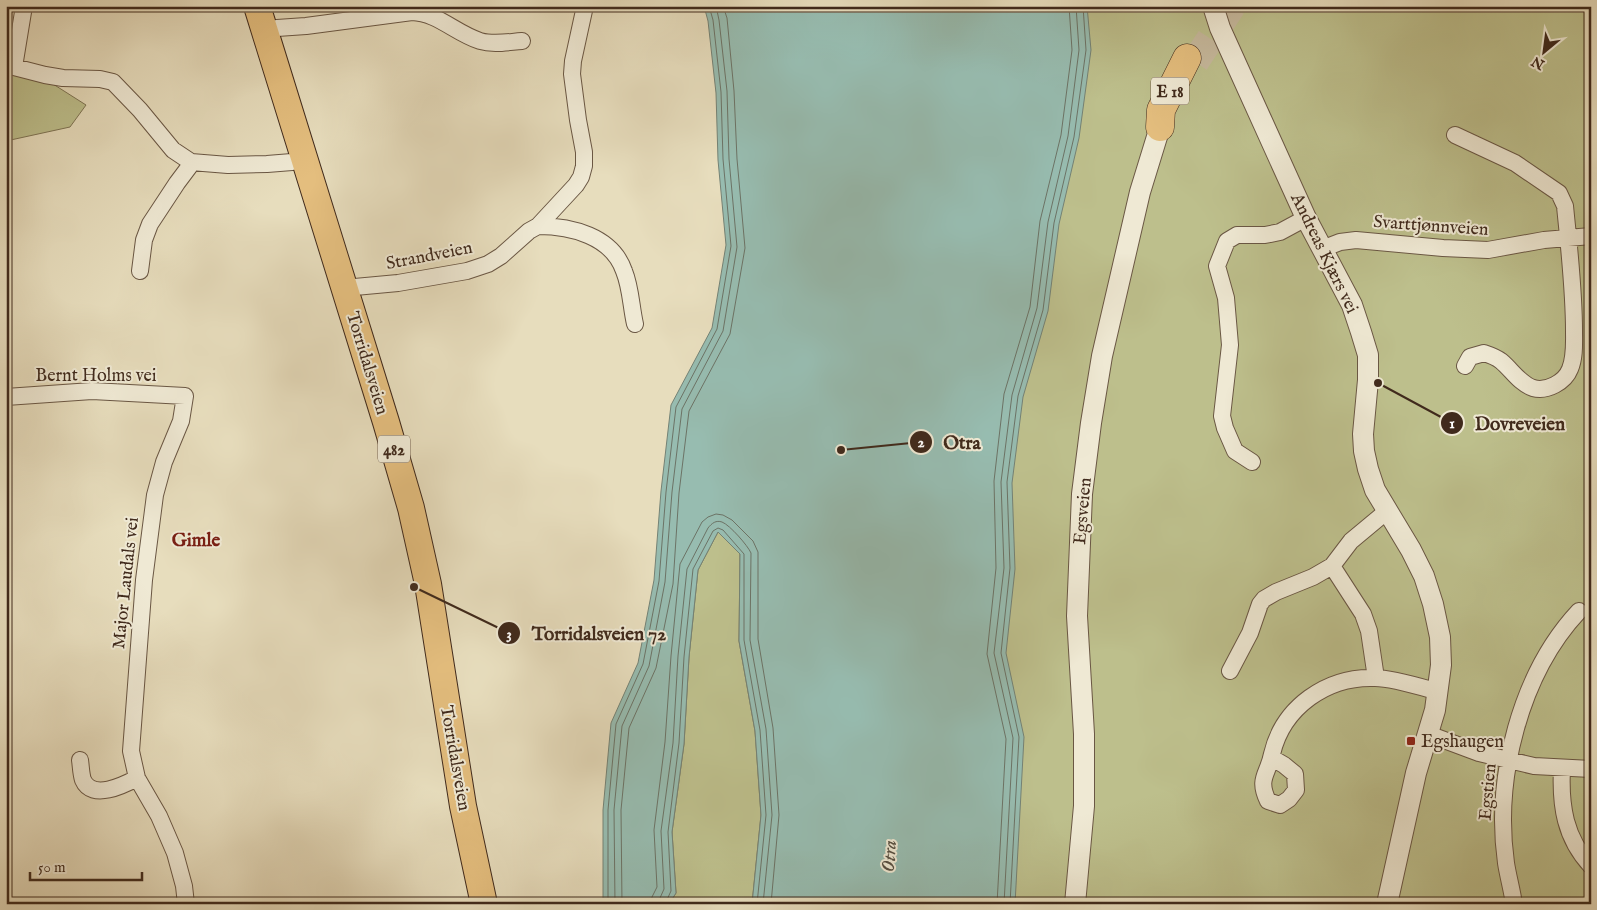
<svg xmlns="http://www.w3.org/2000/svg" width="1597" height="910" font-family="'IM FELL English',serif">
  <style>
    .green { fill: #bdbf8c; stroke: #7e7454 }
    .water { fill: #97bcb0; stroke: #748275 }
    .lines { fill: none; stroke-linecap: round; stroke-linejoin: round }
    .shore { stroke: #6c7366; stroke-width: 1 }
    .trunk-tunnel { stroke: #c6b99d; stroke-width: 28; stroke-dasharray: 28 14; stroke-linecap: butt }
    .minor-casing { stroke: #6a5744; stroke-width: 18 }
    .tertiary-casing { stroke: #6a5744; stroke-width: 22 }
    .primary-casing { stroke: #402a1c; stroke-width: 28 }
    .trunk-casing { stroke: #402a1c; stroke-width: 29 }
    .minor { stroke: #efe9d4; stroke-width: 16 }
    .tertiary { stroke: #efe9d4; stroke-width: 20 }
    .primary { stroke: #e4be7e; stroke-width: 26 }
    .trunk { stroke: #e4be7e; stroke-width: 28 }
    .poi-dot { fill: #8f2418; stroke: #efe9d4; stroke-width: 2 }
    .labels { text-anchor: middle; stroke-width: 4; stroke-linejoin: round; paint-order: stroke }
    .shield { fill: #efe9d4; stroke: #746353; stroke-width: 1 }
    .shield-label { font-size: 16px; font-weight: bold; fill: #402a1c }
    .street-label { font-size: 18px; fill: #402a1c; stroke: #efe9d4 }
    .poi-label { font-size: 18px; fill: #402a1c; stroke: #efe9d4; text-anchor: start }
    .neighbourhood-label { font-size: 19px; font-weight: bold; fill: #7a1f14; stroke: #efe9d4 }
    .water-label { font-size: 19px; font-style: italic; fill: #564e41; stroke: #efe9d4 }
    .leader { fill: none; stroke: #402a1c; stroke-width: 2 }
    .callout-dot { fill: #402a1c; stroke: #efe9d4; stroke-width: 2 }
    .mark-label { font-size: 15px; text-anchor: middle; font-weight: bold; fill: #fff }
    .callout-label { font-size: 19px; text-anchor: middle; font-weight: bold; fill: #402a1c; stroke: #efe9d4; stroke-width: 4; stroke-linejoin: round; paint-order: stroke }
  </style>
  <rect width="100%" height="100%" fill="#e7ddbd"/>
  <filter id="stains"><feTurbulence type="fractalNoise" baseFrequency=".004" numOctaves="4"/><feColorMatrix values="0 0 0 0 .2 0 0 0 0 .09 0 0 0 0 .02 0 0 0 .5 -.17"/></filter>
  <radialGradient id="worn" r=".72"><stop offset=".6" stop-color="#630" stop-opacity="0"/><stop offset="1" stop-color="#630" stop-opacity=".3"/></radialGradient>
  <path class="green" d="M910,6H1591V904H920Z
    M6,60L31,70L86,105L70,127L6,141Z
    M718,532L740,554L739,641L755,731L761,815L752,904H669L676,893L672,832L684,744L689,657L698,570Z"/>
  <path class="water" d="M704,6H1087L1091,50L1079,138L1059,224L1048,311L1023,397L1012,483L1015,569L1006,653L1024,737L1015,904H752L761,815L755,731L739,641L740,554L718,532L698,570L689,657L684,744L672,832L676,893L669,904H603V810L611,723L638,663L654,580L661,491L671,405L712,328L726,245L718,160L716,93L708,21Z"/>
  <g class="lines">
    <path class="shore" d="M608,904V810L616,724L643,664L659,581L666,492L676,407L717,329L731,246L723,159L721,92L713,20L709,6
      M615,904L614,810L622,726L649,666L665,582L672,492L682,409L723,331L737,247L729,159L727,91L719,20L716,6
      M622,904L621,810L629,728L656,668L673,584L679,493L689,411L730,334L745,248L737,159L734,91L727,18L723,6
      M651,904L652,897L657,887L654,830L665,742L671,656L680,564L702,522L708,517L716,514L723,515L732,520L753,541L758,552V639L773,728L779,815L771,904
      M659,904L660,898L664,889L661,831L673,743L678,656L687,569L708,528C712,523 716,520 722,522C730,525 748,546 751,553L750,640L766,729L772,815L763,904
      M665,904L671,891L668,832L679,743L684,657L693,569L713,531L718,528L723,530L744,554V640L760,730L766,815L757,904
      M997,904L1006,739L987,654L996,568L994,481L1004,394L1030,307L1040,221L1061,135L1072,50L1069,6
      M1004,904L1013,738L994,653L1004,568L1001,482L1012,395L1037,308L1048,222L1068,136L1079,50L1076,6
      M1010,904L1019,737L1001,653L1010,568L1007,482L1018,396L1043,310L1054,223L1074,137L1086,50L1083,6"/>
    <path class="trunk-tunnel" d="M1195,62L1232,6"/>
    <defs>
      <path id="minor" d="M24,6L14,67L45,75L63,78L100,79L113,82L140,110L173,150L191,162L228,165L267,164L292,162L305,159
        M265,31L277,28L306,26L412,12C438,13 455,33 480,41C493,45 508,42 522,41
        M1455,135L1515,163L1559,193L1565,206C1569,247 1574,289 1574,331C1574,343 1575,357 1570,369C1565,382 1547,392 1533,388C1519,383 1512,370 1501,361C1496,357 1490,355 1484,353L1470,357L1465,366
        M538,226C571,226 612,236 624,271C631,288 631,307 635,324
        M1322,249L1340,242L1356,240L1443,248L1488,250L1544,240L1591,236
        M140,271L144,240L150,224L177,183L189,167L191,162
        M344,288L398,283L467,271L488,264L501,256L529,231L538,226L576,185L581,177L584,166V152L578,120L572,74L573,61L585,6
        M6,397L92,391L185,396L181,421L164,462L155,495L144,580L131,751L137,778L159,816L175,853L184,886L186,904
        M1252,462L1235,451L1225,428L1222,416L1230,345L1226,298L1217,266L1227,241L1237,235H1265L1280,232L1306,218
        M1332,566L1351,541L1387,511
        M1230,671L1250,633L1260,604L1264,599L1276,592L1313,577L1332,566L1363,614L1369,631L1376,678
        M1428,734L1479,753L1534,766L1591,769
        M1272,758L1284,765L1295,774L1296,790L1289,799L1280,805L1268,801C1257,778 1268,775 1272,754C1283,707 1327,676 1375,678C1392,678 1421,687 1439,692
        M80,760C81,767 81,774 83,780C92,801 124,785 137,778
        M1562,768C1560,806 1565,838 1591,866
        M1514,904C1512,890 1508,876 1506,863C1494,778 1520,674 1579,611"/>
      <path id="tertiary" d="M1213,6L1220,28L1306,218L1352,305L1361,332L1368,355V380L1363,434L1364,451L1368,469L1375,490L1411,550L1424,576L1433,604L1440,637L1441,665L1435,710L1416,773L1387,904
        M1075,904L1084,806V734L1077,616L1082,494L1091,423L1102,356L1140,192L1160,127"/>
      <path id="primary" d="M257,6L386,422L411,508L428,584L463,806L484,904"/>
      <path id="trunk" d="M1160,127L1161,110L1187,58"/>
    </defs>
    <use href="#minor" class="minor-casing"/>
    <use href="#tertiary" class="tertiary-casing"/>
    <use href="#primary" class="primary-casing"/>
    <use href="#trunk" class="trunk-casing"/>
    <use href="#minor" class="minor"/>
    <use href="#tertiary" class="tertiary"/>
    <use href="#primary" class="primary"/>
    <use href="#trunk" class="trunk"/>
  </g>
  <rect class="poi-dot" x="1406" y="736" width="10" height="10" rx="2.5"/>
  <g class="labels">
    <g class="shield">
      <rect x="1151" y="77.5" width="38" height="27" rx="4"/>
      <rect x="378" y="435.5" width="32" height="27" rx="4"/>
    </g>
    <g class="shield-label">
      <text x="1170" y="97">E 18</text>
      <text x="394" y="455">482</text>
    </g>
    <g class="street-label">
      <text transform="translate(1431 225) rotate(4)" y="6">Svarttjønnveien</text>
      <text transform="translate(1325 253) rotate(64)" y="6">Andreas Kjærs vei</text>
      <text transform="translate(429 255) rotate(-11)" y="6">Strandveien</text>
      <text transform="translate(368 363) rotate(73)" y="6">Torridalsveien</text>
      <text x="96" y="381">Bernt Holms vei</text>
      <text transform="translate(1082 511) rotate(-85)" y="6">Egsveien</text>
      <text transform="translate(125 583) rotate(-84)" y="6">Major Laudals vei</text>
      <text transform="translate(456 758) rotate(80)" y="6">Torridalsveien</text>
      <text transform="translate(1487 792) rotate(-85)" y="6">Egstien</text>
    </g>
    <g class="poi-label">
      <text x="1421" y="747">Egshaugen</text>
    </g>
    <g class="neighbourhood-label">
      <text x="196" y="546">Gimle</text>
    </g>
    <g class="water-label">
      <text transform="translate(888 856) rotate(-86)" y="7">Otra</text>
    </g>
  </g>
  <path class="leader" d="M1378 383L1452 423M841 450L921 442M414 587L509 633"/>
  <g class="callout-dot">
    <circle cx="1378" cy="383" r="5"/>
    <circle cx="841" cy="450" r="5"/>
    <circle cx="414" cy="587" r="5"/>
    <circle cx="1452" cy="423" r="12"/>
    <circle cx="921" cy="442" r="12"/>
    <circle cx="509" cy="633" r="12"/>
  </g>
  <g class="mark-label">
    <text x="1452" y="428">1</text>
    <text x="921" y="447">2</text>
    <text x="509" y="639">3</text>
  </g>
  <g class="callout-label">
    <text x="1520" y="430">Dovreveien</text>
    <text x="962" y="449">Otra</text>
    <text x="599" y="640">Torridalsveien 72</text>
  </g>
  <rect width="1597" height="910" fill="none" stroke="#e7ddbd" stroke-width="25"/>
  <rect x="8" y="8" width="1582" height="895" fill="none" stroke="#402a1c" stroke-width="2.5"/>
  <rect x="12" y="12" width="1572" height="885" fill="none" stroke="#402a1c"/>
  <g transform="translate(1544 52) rotate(209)" stroke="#efe9d4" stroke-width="4" paint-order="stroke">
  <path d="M0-4L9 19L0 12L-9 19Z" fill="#402a1c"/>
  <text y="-8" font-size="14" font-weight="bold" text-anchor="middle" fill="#402a1c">N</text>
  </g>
  <path d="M30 872v8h112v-8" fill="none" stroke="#402a1c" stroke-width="2.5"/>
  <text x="38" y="872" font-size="15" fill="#402a1c" stroke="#efe9d4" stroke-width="4" paint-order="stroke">50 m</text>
  <rect width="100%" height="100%" filter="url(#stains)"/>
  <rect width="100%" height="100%" fill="url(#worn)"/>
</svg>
